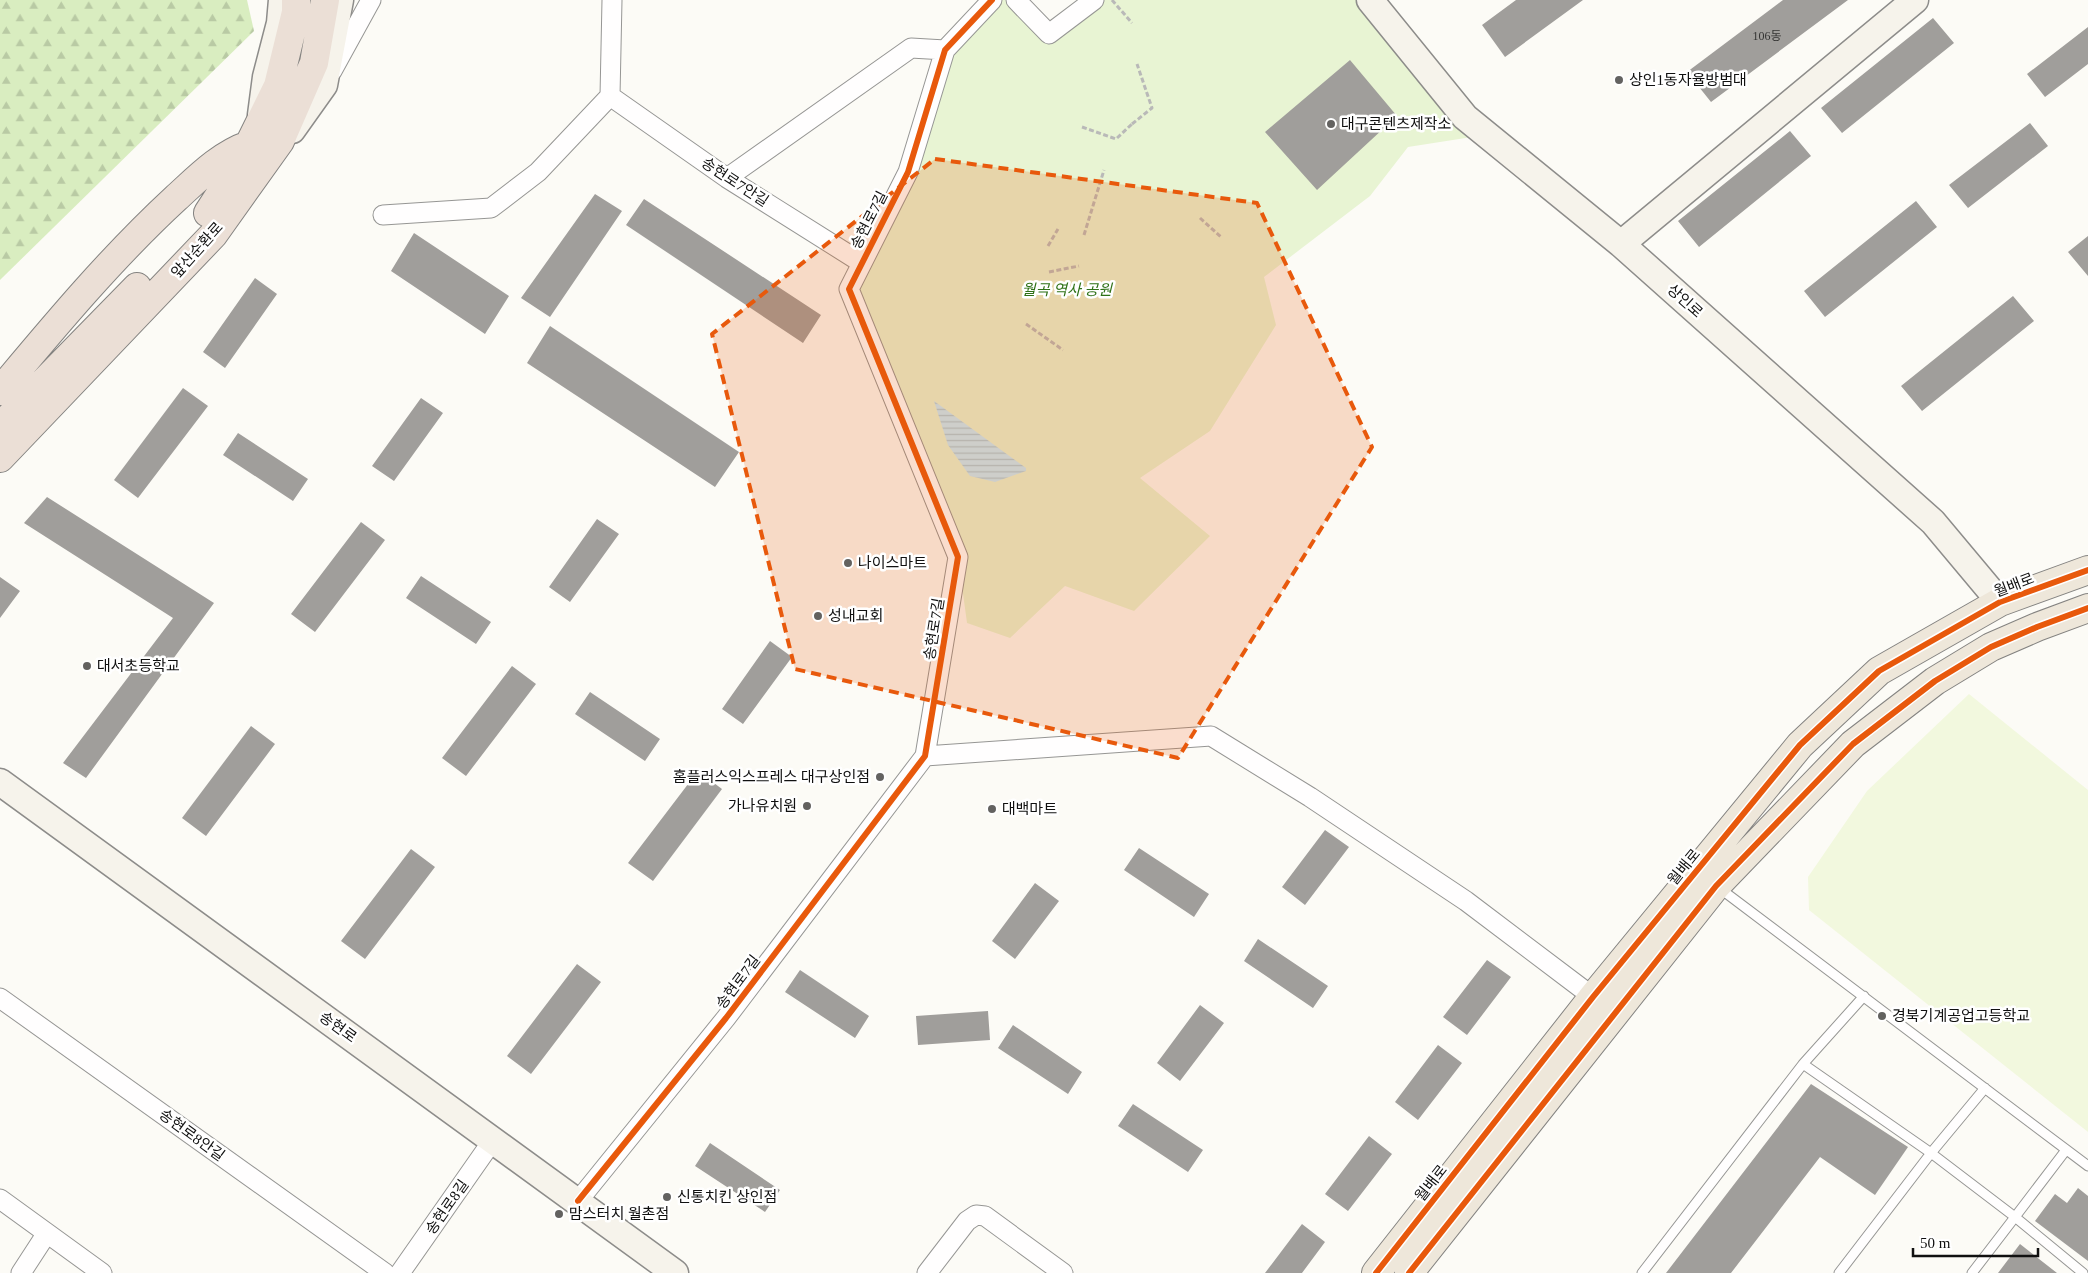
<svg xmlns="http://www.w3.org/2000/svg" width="2088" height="1273" font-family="'Times New Roman','Noto Sans KR',serif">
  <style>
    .grass { fill: #e8f4d3 }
    .forest { fill: url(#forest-firs) }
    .pitch { fill: #f2f8de }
    .water { fill: url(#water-rules) }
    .building { fill: #a09e9b }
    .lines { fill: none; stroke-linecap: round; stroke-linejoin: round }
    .lane-casing { stroke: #969694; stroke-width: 11 }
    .street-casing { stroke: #969694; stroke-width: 21 }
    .secondary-casing { stroke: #8d8c8a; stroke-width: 29 }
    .primary-casing { stroke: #848381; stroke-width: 30 }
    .highway-casing { stroke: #848381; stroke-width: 30 }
    .path { stroke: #b9b9b8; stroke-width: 3; stroke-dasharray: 5 2.5; stroke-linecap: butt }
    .lane { stroke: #fffefe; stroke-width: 9 }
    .street { stroke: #fffefe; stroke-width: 19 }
    .secondary { stroke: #f6f3eb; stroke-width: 26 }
    .primary { stroke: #eee7da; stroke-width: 28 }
    .highway { stroke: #ebdfd6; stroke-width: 28 }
    .cycleway-casing { stroke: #fff; stroke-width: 9 }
    .cycleway { stroke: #e8590c; stroke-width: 6 }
    .marked { fill: #e8590c; fill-opacity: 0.2; stroke: #e8590c; stroke-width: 4; stroke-dasharray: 10 6; stroke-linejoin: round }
    .poi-dot { fill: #636260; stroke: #fff; stroke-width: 2 }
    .labels { text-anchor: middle; stroke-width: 5; stroke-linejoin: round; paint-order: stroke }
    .number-label { font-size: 12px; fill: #343433 }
    .poi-label { font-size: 15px; fill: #101010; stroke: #fff; text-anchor: start }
    .street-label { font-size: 15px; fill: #101010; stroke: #fff }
    .park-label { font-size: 15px; font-style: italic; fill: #2f7117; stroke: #fff }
  </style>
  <defs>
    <pattern id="forest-firs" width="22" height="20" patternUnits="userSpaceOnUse" patternTransform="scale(1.25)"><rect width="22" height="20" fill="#d9edc0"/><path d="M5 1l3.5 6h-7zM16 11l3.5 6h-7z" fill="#b9caa4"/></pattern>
    <pattern id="water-rules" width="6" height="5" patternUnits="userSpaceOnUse" patternTransform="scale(1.25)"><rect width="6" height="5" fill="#c8ecfb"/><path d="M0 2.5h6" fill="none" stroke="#abc9d6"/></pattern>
  </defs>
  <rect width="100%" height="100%" fill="#fcfbf6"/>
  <path class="grass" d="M992,0H1016L1049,34L1094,0H1366L1472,137L1408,147L1370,196L1264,277L1276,325L1210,431L1140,478L1210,536L1134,611L1065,586L1010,638L967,623L958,557L849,289L908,172L945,50Z"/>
  <path class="forest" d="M0,0H247L254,31L0,280Z"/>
  <path class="pitch" d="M1969,694L2088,790V1132L1809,910L1808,877L1867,791Z"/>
  <path class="water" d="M934,401L1026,468V471L995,482L970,476L948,445Z"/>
  <path class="building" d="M1516,0H1583L1505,57L1482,25Z
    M1783,0H1848L1711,102L1687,72Z
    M1933,18L1954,43L1842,133L1821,108Z
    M2088,27V64L2045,97L2027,74Z
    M1350,60L1397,116L1317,190L1265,132Z
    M2030,123L2048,146L1968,208L1949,185Z
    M1790,131L1811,156L1699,247L1678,221Z
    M595,194L622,211L550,317L521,298Z
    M644,199L821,315L803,343L626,225Z
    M1916,201L1937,227L1825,317L1804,291Z
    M414,233L509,296L485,334L391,271Z
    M2088,236V276L2068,252Z
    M255,278L277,294L225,368L203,352Z
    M2013,296L2034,321L1922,411L1901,386Z
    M550,326L739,452L715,487L527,363Z
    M183,388L208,406L138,498L114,480Z
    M421,398L443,413L394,481L372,466Z
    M238,433L308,479L293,501L223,455Z
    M47,497L214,603L86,778L63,763L173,618L24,523Z
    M597,519L619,534L570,602L549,587Z
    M361,522L385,540L315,632L291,614Z
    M421,576L491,622L476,644L406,598Z
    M0,577L20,591L0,618Z
    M770,641L792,657L743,724L722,709Z
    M512,666L536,684L466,776L442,758Z
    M590,692L660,739L645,761L575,714Z
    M251,726L275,744L206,836L182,818Z
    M698,771L722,789L653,881L628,863Z
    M1325,830L1349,847L1305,905L1282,887Z
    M1139,848L1209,894L1194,917L1124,870Z
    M411,849L435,867L365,959L341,941Z
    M1035,883L1059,901L1015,959L992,941Z
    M1258,939L1328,986L1313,1008L1244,961Z
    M1487,960L1511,977L1467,1035L1443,1017Z
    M577,964L601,982L531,1074L507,1056Z
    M800,970L869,1016L855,1038L785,992Z
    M1200,1005L1224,1023L1180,1081L1157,1063Z
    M988,1011L990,1040L918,1045L916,1016Z
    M1013,1025L1082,1072L1068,1094L998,1048Z
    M1438,1045L1462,1063L1418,1120L1395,1102Z
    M1811,1084L1908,1147L1875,1195L1820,1157L1731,1273H1666Z
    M1133,1104L1203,1150L1188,1172L1118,1126Z
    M1369,1136L1392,1154L1348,1211L1325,1194Z
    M710,1143L780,1190L765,1212L695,1166Z
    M2078,1188L2088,1196V1261L2035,1221L2055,1194L2067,1203Z
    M1302,1224L1325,1242L1302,1273H1265Z
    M2020,1244L2057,1273H1998Z"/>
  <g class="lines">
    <defs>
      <path id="lane" d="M1718,887L2088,1166
        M1803,1064L1931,1153L1839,1273
        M1985,1088L1931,1153L2015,1217L2066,1150
        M1642,1273L1803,1064L1864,996
        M1972,1273L2015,1217L2083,1273"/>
      <path id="street" d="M1016,0L1049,34L1094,0
        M332,71L371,0
        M610,96L727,178L862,263
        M727,178L911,48L945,50
        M383,215L491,208L538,172L610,96L612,0
        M925,756L1211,736L1310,797L1466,901L1593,997
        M0,998L385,1273
        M0,1199L102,1273
        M578,1201L726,1018L925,756L958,557L849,289L908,172L945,50L992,0
        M21,1273L47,1233
        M400,1273L493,1140
        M927,1273L967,1221L976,1215L985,1216L1063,1273"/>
      <path id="secondary" d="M1370,0L1465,117L1621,244L1933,522L2000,602
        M261,115L266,77L280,23L282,0
        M292,130L324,85L340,0
        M1621,244L1915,0
        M0,782L675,1273"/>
      <path id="primary" d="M1376,1273L1593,997L1800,745L1879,671L2000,602L2088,570
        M1409,1273L1716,886L1853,744L1935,681L1991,647L2037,627L2088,608"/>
      <path id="highway" d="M208,213L239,165L278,86L296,12V0
        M0,391C56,324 112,257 176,198C198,178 220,155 249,145
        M0,427L137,287
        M0,458L213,235L280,141L314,63L325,0"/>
    </defs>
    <use href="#lane" class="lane-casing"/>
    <use href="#street" class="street-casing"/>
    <use href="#secondary" class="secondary-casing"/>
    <use href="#primary" class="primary-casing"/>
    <use href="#highway" class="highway-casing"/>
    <path class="path" d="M1112,0L1132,23
      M1132,124L1152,108L1137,64
      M1082,127L1116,139L1133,123
      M1200,218L1221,237
      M1084,235L1104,170
      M1048,246L1058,229
      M1049,272L1079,266
      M1026,324L1063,350"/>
    <use href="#lane" class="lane"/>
    <use href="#street" class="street"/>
    <use href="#secondary" class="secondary"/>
    <use href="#primary" class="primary"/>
    <use href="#highway" class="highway"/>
    <defs>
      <path id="cycleway" d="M578,1201L726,1018L925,756L958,557L849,289L908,172L945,50L992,0
        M1376,1273L1593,997L1800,745L1879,671L2000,602L2088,570
        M1409,1273L1716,886L1853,744L1935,681L1991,647L2037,627L2088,608"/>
    </defs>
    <use href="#cycleway" class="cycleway-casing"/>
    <use href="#cycleway" class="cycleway"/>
  </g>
  <path class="marked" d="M935,159L1257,203L1372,447L1178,758L795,669L712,334Z"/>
  <g class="poi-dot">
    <circle cx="1619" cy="80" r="5"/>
    <circle cx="1331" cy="124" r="5"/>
    <circle cx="848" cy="563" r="5"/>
    <circle cx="818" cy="616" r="5"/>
    <circle cx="87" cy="666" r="5"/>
    <circle cx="880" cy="777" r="5"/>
    <circle cx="807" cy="806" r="5"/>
    <circle cx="992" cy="809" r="5"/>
    <circle cx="1882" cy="1016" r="5"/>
    <circle cx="667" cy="1197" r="5"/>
    <circle cx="559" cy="1214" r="5"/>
  </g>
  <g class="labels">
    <g class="number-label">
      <text x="1767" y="40">106동</text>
    </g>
    <g class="poi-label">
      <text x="1629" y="85">상인1동자율방범대</text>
      <text x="1341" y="129">대구콘텐츠제작소</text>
      <text x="858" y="568">나이스마트</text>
      <text x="828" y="621">성내교회</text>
      <text x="97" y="671">대서초등학교</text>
      <text x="870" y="782" text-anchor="end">홈플러스익스프레스 대구상인점</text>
      <text x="797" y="811" text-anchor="end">가나유치원</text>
      <text x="1002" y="814">대백마트</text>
      <text x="1892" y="1021">경북기계공업고등학교</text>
      <text x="677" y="1202">신통치킨 상인점</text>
      <text x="569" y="1219">맘스터치 월촌점</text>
    </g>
    <g class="street-label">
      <text transform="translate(735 182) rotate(33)" y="5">송현로7안길</text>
      <text transform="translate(869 220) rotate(-63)" y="5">송현로7길</text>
      <text transform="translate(197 250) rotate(-48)" y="5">앞산순환로</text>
      <text transform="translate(1685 301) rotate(42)" y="5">상인로</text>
      <text transform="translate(2014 585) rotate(-21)" y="5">월배로</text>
      <text transform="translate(934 629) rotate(-81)" y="5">송현로7길</text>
      <text transform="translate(1684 867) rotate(-51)" y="5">월배로</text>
      <text transform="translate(738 982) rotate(-53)" y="5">송현로7길</text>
      <text transform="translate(338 1027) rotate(36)" y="5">송현로</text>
      <text transform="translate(192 1135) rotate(36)" y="5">송현로8안길</text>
      <text transform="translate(1431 1183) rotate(-52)" y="5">월배로</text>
      <text transform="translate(447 1207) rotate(-55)" y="5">송현로8길</text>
    </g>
    <g class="park-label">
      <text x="1067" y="295">월곡 역사 공원</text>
    </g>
  </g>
  <path d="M1913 1248v8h125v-8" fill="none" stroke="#101010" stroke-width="2.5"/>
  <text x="1920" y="1248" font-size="15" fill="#101010" stroke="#ffffff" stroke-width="4" paint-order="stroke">50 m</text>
</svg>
